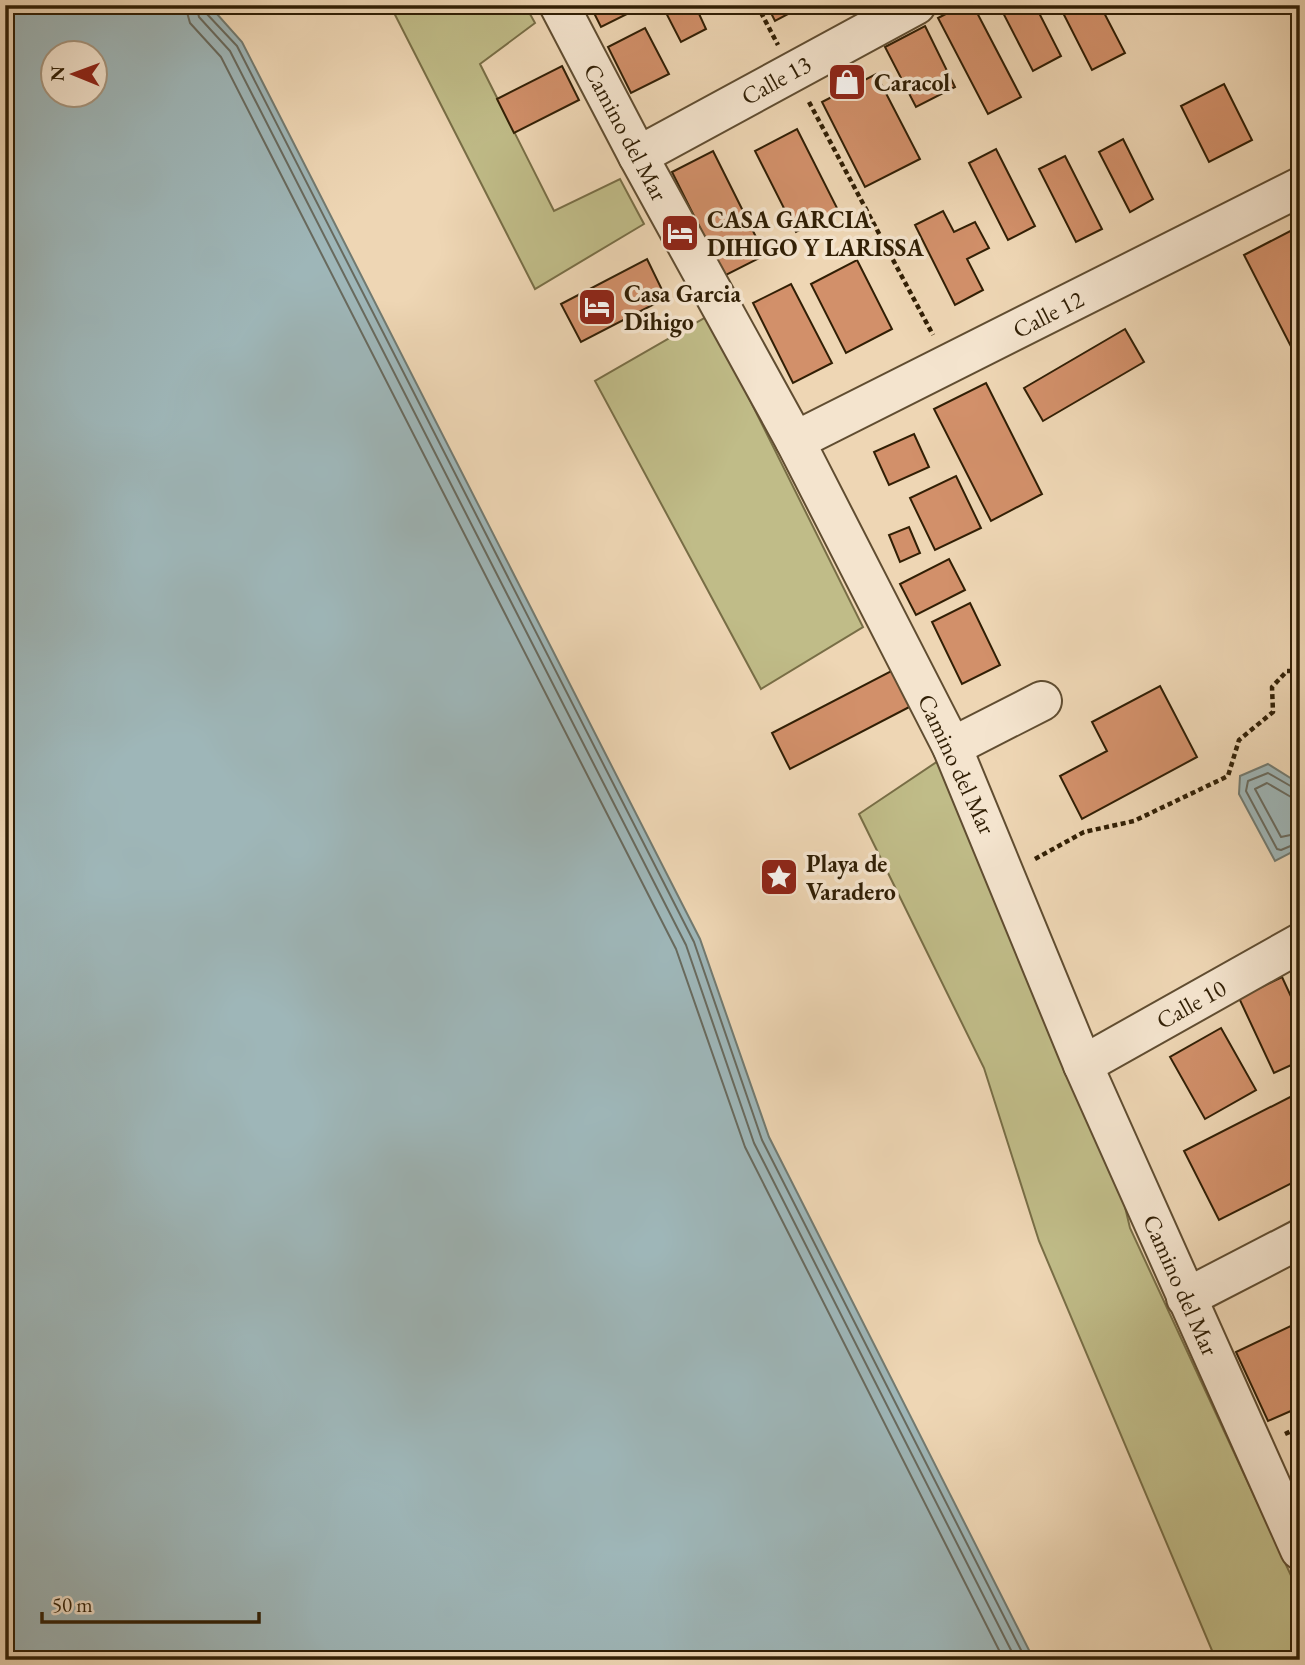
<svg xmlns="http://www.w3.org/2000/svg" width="1305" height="1665" font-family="'EB Garamond',serif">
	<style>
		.green { fill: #c0bc88; stroke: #786e46; stroke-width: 2 }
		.water { fill: #9eb6b8; stroke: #727a70; stroke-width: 2; fill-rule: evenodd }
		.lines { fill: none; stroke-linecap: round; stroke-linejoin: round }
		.shore { stroke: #686a5e; stroke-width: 2 }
		.building { fill: #d2906a; stroke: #311f05; stroke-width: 2 }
		.minor-casing { stroke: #604d31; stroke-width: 42 }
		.path { stroke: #311f05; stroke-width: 4.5; stroke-dasharray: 5 3.5; stroke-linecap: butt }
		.minor { stroke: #f4e4ce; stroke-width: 38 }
		.labels { text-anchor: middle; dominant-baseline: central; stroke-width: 7; stroke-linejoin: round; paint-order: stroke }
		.street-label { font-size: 24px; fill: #311f05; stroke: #f4e4ce }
		.poi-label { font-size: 24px; font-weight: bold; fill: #311f05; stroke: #f4e4ce; text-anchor: start }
	</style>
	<rect width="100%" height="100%" fill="#eed6b4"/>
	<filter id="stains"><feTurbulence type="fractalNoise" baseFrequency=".00286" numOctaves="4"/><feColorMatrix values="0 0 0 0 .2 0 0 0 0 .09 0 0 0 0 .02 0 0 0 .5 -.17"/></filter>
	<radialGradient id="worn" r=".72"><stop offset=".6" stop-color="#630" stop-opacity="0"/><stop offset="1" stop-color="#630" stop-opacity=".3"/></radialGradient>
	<g class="green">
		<polygon points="390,5 525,5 535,23 480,64 554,211 620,179 644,224 535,289"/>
		<polygon points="708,316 863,627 761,689 595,381"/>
		<polygon points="944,757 1119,1182 1130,1228 1300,1595 1300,1660 1216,1660 1039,1241 984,1068 859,814"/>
	</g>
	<g class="water">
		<path d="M5,5H209L242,42L700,939L769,1137L1034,1660H5ZM52,52H94V94H52Z"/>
		<polygon points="1268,764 1300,784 1300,848 1275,861 1239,794 1240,776"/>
	</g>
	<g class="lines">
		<g class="shore">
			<polyline points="185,5 190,23 221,57 676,949 745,1147 1004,1660"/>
			<polyline points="196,5 199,17 230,51 686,945 754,1143 1016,1660"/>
			<polyline points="205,5 206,13 237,46 694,942 762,1140 1026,1660"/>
			<polyline points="1300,789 1294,788 1268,773 1248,781 1246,791 1277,849 1281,850 1300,842"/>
			<polyline points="1300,798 1291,797 1267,783 1255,789 1281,837 1300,833"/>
		</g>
	</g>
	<g class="building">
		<polygon points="590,5 633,5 635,10 601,27"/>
		<polygon points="662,5 695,5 706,29 681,42"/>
		<polygon points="767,5 805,5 775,21"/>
		<polygon points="963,5 973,5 1021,97 988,114 938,18"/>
		<polygon points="999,5 1035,5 1061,56 1033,71"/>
		<polygon points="1059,5 1100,5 1125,53 1092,70"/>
		<polygon points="925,26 955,87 916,107 885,47"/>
		<polygon points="645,28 669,74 631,93 608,47"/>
		<polygon points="562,66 579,100 514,133 497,99"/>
		<polygon points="876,74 920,159 865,187 822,102"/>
		<polygon points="1224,84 1252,140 1209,162 1181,106"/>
		<polygon points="797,129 838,210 796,232 755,151"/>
		<polygon points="1123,139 1153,199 1130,212 1099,152"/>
		<polygon points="996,149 1035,226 1008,240 969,163"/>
		<polygon points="713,151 765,255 724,276 672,172"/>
		<polygon points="1065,156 1102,229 1076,242 1039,169"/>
		<polygon points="943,211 954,232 975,222 989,248 967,259 983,290 955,305 915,225"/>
		<polygon points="1300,226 1300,364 1244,255"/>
		<polygon points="647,259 666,298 581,342 561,304"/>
		<polygon points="857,260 892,329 846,353 811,284"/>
		<polygon points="791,284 832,363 793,383 753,303"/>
		<polygon points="1125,329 1144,362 1043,421 1024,388"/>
		<polygon points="986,383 1042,494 991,521 934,409"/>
		<polygon points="914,434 929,467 889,485 874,452"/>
		<polygon points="956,476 981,528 935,550 910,498"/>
		<polygon points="909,527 920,553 900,562 889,535"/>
		<polygon points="949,559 965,590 916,615 900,584"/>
		<polygon points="970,603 1000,665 962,684 932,622"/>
		<polygon points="899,667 917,703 790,769 772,733"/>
		<polygon points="1160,686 1197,757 1082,819 1060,776 1107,751 1092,722"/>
		<polygon points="1282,977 1300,1016 1300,1061 1274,1073 1239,998"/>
		<polygon points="1221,1028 1256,1090 1205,1119 1170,1057"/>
		<polygon points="1300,1092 1300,1179 1219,1220 1184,1151"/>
		<polygon points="1297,1323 1300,1328 1300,1407 1268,1421 1236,1352"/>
	</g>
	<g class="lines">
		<defs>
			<g id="minor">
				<polyline points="559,5 638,156 795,441 952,747 1083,1065 1300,1550"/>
				<polyline points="638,156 916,5"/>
				<polyline points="795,441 1300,187"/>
				<polyline points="952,747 1042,701"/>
				<polyline points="1083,1065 1300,943"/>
				<polyline points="1186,1298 1300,1239"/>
			</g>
		</defs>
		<use href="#minor" class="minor-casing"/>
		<g class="path">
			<polyline points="757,5 778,45"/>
			<polyline points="809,102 933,335"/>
			<polyline points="1035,859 1084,832 1134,821 1228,776 1239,740 1273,712 1272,687 1287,671 1300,671"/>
			<polyline points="1285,1434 1300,1427"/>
		</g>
		<use href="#minor" class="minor"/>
	</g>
	<defs>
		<symbol id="shop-square" viewBox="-11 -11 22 22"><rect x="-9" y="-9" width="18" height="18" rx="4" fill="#8f2418" stroke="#f4e4ce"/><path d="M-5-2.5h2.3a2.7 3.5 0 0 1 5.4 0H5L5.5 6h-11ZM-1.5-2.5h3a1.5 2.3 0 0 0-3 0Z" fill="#fff"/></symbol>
		<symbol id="hotel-square" viewBox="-11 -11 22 22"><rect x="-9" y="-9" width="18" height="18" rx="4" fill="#8f2418" stroke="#f4e4ce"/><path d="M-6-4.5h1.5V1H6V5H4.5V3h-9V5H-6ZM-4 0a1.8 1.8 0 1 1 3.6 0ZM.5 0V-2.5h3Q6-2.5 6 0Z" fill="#fff"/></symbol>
		<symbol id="sight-square" viewBox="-11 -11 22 22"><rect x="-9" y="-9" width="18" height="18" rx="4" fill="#8f2418" stroke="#f4e4ce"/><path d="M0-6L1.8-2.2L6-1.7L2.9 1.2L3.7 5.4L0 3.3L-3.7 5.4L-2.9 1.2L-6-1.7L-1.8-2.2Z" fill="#fff"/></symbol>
	</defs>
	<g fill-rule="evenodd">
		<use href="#shop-square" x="825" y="60" width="44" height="44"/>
		<use href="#hotel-square" x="658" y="211" width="44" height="44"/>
		<use href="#hotel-square" x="575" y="285" width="44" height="44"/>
		<use href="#sight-square" x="757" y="855" width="44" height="44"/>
	</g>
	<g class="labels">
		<g class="street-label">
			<text transform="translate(776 80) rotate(-29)">Calle 13</text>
			<text transform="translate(626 132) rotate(62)">Camino del Mar</text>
			<text transform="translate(1048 314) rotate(-27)">Calle 12</text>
			<text transform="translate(957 764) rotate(65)">Camino del Mar</text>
			<text transform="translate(1191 1004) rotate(-29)">Calle 10</text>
			<text transform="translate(1181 1285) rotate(66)">Camino del Mar</text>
		</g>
		<g class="poi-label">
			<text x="874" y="82">Caracol</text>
			<text x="707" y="219">CASA GARCIA<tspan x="707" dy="28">DIHIGO Y LARISSA</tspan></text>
			<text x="624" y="293">Casa Garcia<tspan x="624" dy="28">Dihigo</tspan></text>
			<text x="806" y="863">Playa de<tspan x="806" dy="28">Varadero</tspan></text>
		</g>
	</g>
	<rect width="1305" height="1665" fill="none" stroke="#eed6b4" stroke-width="28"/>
	<rect x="7" y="7" width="1291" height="1651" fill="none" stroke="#311f05" stroke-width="3.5"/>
	<rect x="14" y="14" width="1277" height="1637" fill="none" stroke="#311f05" stroke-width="2"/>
	<g transform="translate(74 74) rotate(271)"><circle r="33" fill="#f4e4ce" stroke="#a6957e" stroke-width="2"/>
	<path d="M0-5L12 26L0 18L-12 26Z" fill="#8f2418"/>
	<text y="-10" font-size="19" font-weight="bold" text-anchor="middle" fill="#311f05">N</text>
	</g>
	<path d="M42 1612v10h217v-10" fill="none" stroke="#311f05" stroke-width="3.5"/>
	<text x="52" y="1612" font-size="21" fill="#311f05" stroke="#f4e4ce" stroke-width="5" paint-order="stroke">50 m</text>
	<rect width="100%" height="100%" filter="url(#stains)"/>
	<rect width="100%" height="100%" fill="url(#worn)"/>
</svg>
